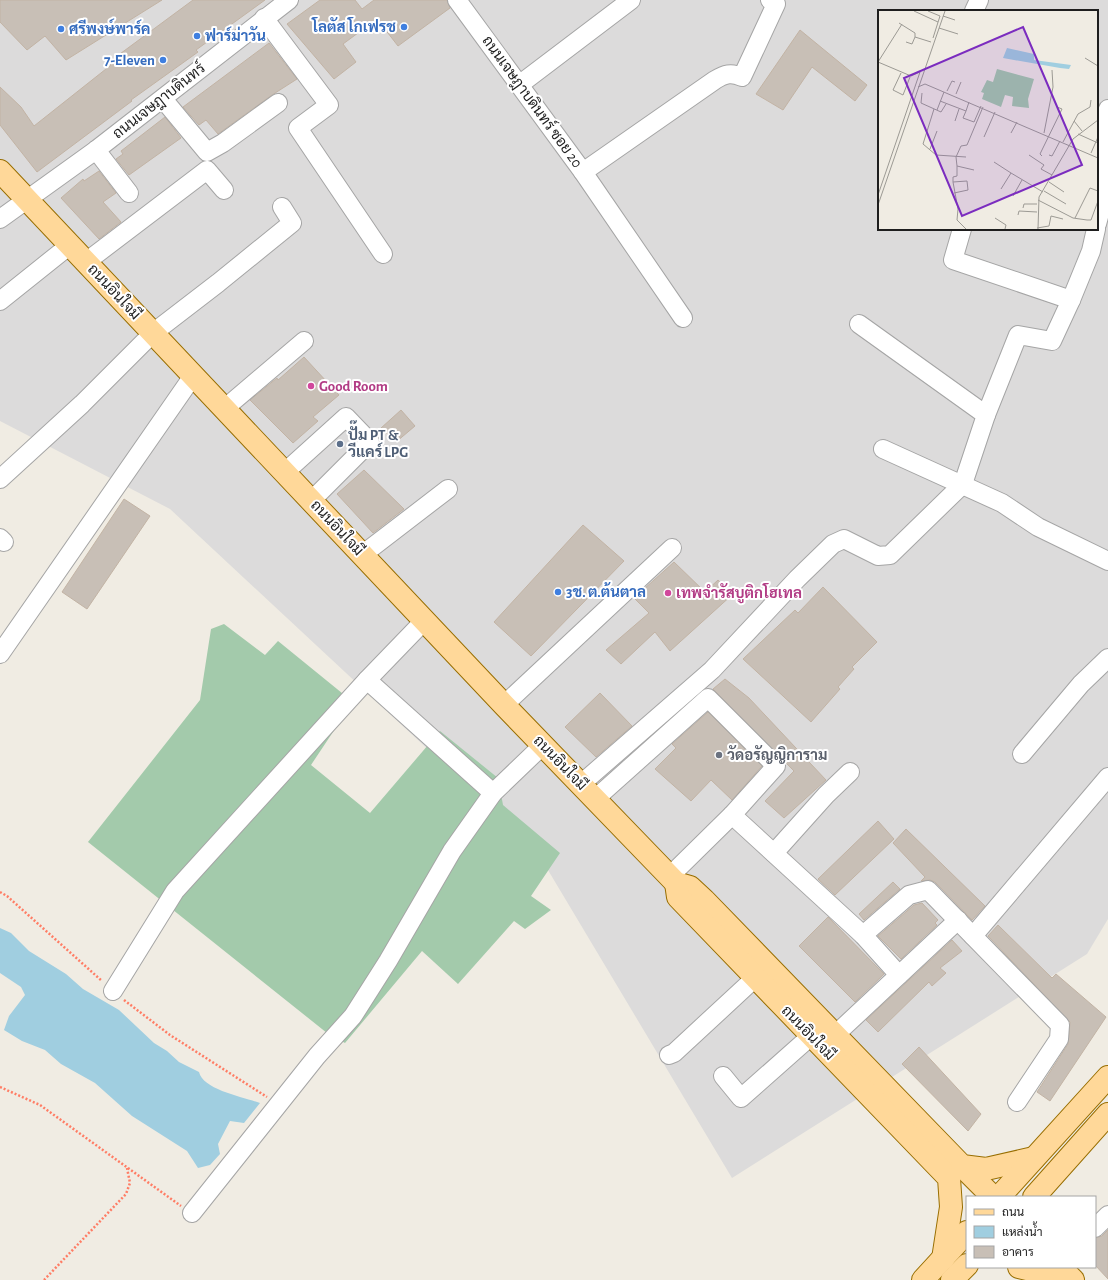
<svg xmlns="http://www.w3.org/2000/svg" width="1108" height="1280" font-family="'Alegreya Sans',Sarabun,sans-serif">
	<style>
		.residential { fill: #dcdbdb; fill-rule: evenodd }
		.cemetery { fill: #a3caab }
		.water { fill: #a0cee0 }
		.building { fill: #c8bfb6; stroke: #c2b3a4 }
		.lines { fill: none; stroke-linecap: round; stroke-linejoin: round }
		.minor-casing { stroke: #a5a5a5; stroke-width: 20 }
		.major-casing { stroke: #986e00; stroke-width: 24 }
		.path { stroke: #ff7d65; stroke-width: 2.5; stroke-dasharray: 2 2; stroke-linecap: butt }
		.minor { stroke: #fff; stroke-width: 18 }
		.major { stroke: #ffd899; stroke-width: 22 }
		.shop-dot { fill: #3f7fe0; stroke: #fff; stroke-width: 1.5 }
		.hotel-dot { fill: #d1479c; stroke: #fff; stroke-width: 1.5 }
		.service-dot { fill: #5c6f8a; stroke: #fff; stroke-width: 1.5 }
		.worship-dot { fill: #6b7280; stroke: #fff; stroke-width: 1.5 }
		.labels { text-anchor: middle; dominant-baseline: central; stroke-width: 4; stroke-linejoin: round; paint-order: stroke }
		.shop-label { font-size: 15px; font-weight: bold; fill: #366cbe; stroke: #fff; text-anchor: start }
		.street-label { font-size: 15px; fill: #1e1e1e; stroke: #fff }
		.hotel-label { font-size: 15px; font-weight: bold; fill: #b23c85; stroke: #fff; text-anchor: start }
		.service-label { font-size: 15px; font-weight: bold; fill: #4e5e75; stroke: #fff; text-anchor: start }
		.worship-label { font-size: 15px; font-weight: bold; fill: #5b616d; stroke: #fff; text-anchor: start }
		.inset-road { fill: none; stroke: #9c9a94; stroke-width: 1 }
		.view { fill: #7b2cbf; fill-opacity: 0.15; stroke: #7b2cbf; stroke-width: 2 }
		.inset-edge { fill: none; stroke: #1e1e1e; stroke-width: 2 }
	</style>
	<rect width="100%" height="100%" fill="#f0ece3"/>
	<path class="residential" d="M0,0H1108V919L1087,954L732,1178L536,850L170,509L0,421ZM879,11H1097V229H879Z"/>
	<polygon class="cemetery" points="224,624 265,655 278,641 353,702 311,765 370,813 440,731 498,778 503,805 560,853 531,896 551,910 525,929 514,921 458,984 422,951 345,1043 327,1033 88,842 200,700 211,629"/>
	<path class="water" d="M0,928L11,933L29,951L66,974L83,989L119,1010L154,1043L167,1051L179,1062L199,1072C203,1090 244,1097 260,1103L244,1123L230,1121L218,1144L220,1154L210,1165L198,1168L187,1151L132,1116L95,1083L61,1064L45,1050L22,1041L4,1030L9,1016L25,995L21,987L0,973Z"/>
	<g class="building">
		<polygon points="0,0 162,0 66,60 45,36 27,50 0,22"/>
		<polygon points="193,0 265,0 196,50 198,52 131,100 132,101 37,172 0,125 0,87 21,107 34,126 111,65 109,62"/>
		<polygon points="320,0 355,0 362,9 374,0 447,0 450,8 398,46 377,19 343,44 356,62 334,79 287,24"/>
		<polygon points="800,30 867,85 855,101 812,67 783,110 756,94"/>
		<polygon points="269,43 297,79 272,95 218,134 206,120 199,125 183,107"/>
		<polygon points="165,117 181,138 129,175 116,159 123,154 121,151"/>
		<polygon points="99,171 116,193 103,202 121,222 99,239 61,198 83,179 84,181"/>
		<polygon points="304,357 339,395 313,417 318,421 293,443 250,400 277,378 278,380"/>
		<polygon points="401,410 415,426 396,442 381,428"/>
		<polygon points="364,470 404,509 373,533 337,494"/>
		<polygon points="124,499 150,516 87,609 62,592"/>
		<polygon points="583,525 624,561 531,656 494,622"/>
		<polygon points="674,562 705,592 718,580 733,594 670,651 655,632 621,664 606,650 649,613 634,598"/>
		<polygon points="823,587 877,642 852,667 854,669 838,687 840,689 811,722 743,659 795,610 798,613"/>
		<polygon points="725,679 749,698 826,780 784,818 765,801 794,771 713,689"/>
		<polygon points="600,693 632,726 596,757 565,727"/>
		<polygon points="708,712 762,766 732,800 711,780 691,801 655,769 676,748 672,744"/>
		<polygon points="878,821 894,839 835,895 818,879"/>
		<polygon points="906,829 985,906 972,920 935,882 930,880 921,881 925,877 893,843"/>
		<polygon points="893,882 900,889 864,920 859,914"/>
		<polygon points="922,903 938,920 935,923 937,925 901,959 878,936 914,905"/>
		<polygon points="828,917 884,974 855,1002 799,946"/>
		<polygon points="998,925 1052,978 1056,974 1106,1017 1050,1101 1037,1092 1068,1044 1070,1022 988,936"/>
		<polygon points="952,940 962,951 940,968 946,973 932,986 929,982 878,1032 866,1020"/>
		<polygon points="919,1047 981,1114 968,1131 902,1064"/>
		<polygon points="1108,1230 1108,1279 1095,1265 1095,1238 1102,1236"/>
	</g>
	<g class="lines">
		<defs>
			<g id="minor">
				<path d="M457,0L583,172L715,80C725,74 731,72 742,77L776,4L770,0"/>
				<polyline points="974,11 979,0"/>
				<polyline points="264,18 329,105 298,128 383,254"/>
				<polyline points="519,85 631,0"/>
				<polyline points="163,99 207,152 223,143 278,103"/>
				<polyline points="96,150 129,193"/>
				<polyline points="583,172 683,318"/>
				<polyline points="0,219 96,150 289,0"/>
				<polyline points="1097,224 1100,213 1103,126 1108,109"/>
				<polyline points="962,229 953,260 1071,300 1052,341 1018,335 986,415"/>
				<polyline points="86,262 207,170 224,190"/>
				<polyline points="1071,300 1091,251 1096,229"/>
				<polyline points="0,301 70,245"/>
				<polyline points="224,409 304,341"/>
				<polyline points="883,449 1002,503 1038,527 1108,561"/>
				<polyline points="284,473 346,417 370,442 311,501"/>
				<polyline points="0,479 82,404 153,333 218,283 292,223 282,207"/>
				<polyline points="0,538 4,542"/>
				<polyline points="362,555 448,489"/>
				<polyline points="0,654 193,376"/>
				<polyline points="367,680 424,621"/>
				<polyline points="504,705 672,548"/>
				<polyline points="1022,754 1081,684 1108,658"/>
				<polyline points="581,784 712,670 797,579 833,544 844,539 878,556 890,555 963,484 986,415 859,324"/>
				<polyline points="595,799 708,698 776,766 732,815"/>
				<polyline points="774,853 826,795 850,772"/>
				<polyline points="670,876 732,815 863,935 899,975"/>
				<polyline points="863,935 909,895 928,890 1060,1025 1059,1039 1017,1102"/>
				<polyline points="973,936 1108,777"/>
				<polyline points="113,991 175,891 367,680 493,793"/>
				<polyline points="835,1035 958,920"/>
				<polyline points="669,1055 674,1053 755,978"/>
				<polyline points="723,1076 741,1098 811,1036"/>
				<polyline points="192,1213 317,1056 353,1016 388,961 452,851 493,793 543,745"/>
				<polyline points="1095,1228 1108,1215"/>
			</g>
			<g id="major">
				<polyline points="0,171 504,705 676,883 690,887 704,900 962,1166 986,1169 1034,1158"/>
				<polyline points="676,883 678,897 949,1178 951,1207 943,1259"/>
				<polyline points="962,1166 993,1197"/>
				<polyline points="999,1197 1108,1077"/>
				<polyline points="1034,1197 1108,1114"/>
				<polyline points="1019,1267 1043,1273 1050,1280"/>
				<polyline points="1060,1267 1073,1280"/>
				<polyline points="923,1280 967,1232"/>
				<polyline points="952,1280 967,1265"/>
			</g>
		</defs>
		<use href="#minor" class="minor-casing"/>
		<use href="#major" class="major-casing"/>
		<g class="path">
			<polyline points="0,892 7,896 102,981"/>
			<polyline points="124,1000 170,1035 267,1097"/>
			<polyline points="0,1087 40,1105 181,1206"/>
			<polyline points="44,1280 126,1194 130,1183 127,1168"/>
		</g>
		<use href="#minor" class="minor"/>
		<use href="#major" class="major"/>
	</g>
	<g class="shop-dot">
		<circle cx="404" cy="27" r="4"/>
		<circle cx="61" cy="29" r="4"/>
		<circle cx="197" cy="36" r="4"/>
		<circle cx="163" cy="60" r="4"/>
		<circle cx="558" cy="592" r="4"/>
	</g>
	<g class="hotel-dot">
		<circle cx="311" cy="386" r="4"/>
		<circle cx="668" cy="593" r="4"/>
	</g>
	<circle class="service-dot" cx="340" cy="444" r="4"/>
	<circle class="worship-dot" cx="719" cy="755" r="4"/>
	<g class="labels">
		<g class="shop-label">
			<text x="396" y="27" text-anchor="end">โลตัส โกเฟรช</text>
			<text x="69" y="29">ศรีพงษ์พาร์ค</text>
			<text x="205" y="36">ฟาร์ม่าวัน</text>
			<text x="155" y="60" text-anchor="end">7-Eleven</text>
			<text x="566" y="592">3ช. ต.ต้นตาล</text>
		</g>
		<g class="street-label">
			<text transform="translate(159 101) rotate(-38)">ถนนเจษฎาบดินทร์</text>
			<text transform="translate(532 102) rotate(54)">ถนนเจษฎาบดินทร์ ซอย 20</text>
			<text transform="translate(114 292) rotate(47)">ถนนอินใจมี</text>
			<text transform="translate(337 528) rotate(47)">ถนนอินใจมี</text>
			<text transform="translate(560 763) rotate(46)">ถนนอินใจมี</text>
			<text transform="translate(808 1033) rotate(46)">ถนนอินใจมี</text>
		</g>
		<g class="hotel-label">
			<text x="319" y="386">Good Room</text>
			<text x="676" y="593">เทพจำรัสบูติกโฮเทล</text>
		</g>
		<g class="service-label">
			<text x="348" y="435">ปั๊ม PT &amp;<tspan x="348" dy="17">วีแคร์ LPG</tspan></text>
		</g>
		<g class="worship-label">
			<text x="727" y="755">วัดอรัญญิการาม</text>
		</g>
	</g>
	<g transform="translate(878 10)">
		<rect width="220" height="220" fill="#f0ece3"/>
		<path d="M119,59L156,69L150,89L151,98L134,96L135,87L127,85L123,97L104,89L106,83L103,82L109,70L115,72Z" fill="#a3caab"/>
		<path d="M129,38L156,44V50L193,55L191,59L182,58L125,48Z" fill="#a0cee0"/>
		<path class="inset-road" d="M36,1L60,12M50,1L62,6M65,6L77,10M21,13L37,23V27L53,32M61,18L80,24M55,28L62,6M28,32L34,34L37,27M207,48L220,56M0,52L24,14M0,52L33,66L42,62M23,63L15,80L25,85L32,67M40,77L47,74L220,148M69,81L74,71L77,72M44,83L43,93L63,102L68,94M78,84L83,72M62,91L88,101L91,92M56,99L45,134L58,145L88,147M59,100L66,82M88,101L85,108L96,112L103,96M77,111L81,99M196,111L204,121M133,123L139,112M166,123L175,77L174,60M200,124L220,133M106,127L117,102M185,132L200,104L212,97L213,90M52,139L59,121M213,143L220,127M151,145L166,155L163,159L174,165M171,145L174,146L182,131M164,146L162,144L184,99L179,97M116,152L133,163M96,160L79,156L78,147L83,136L89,135L105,97M75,172L80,199L79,210L88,219M171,172L186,182M123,179L133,163L165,182M166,181L188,194M76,183L90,180L89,171L75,172V167L79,166V156M0,185L42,62M135,186L144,170M160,190L195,208L209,210H213L220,191M0,195L67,1M145,198L146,194H159M140,205L141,201L159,202M117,208L128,215L127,219M197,208L212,178L220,181M159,218L171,216L173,206L185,209M160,219L161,187L195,129L220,110"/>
		<path class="view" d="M145,17L204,155L84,206L26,68Z"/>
		<rect width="220" height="220" class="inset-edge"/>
	</g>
	<rect x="966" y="1196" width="130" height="72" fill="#ffffff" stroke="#a5a5a5"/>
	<rect x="974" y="1209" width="20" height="6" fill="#ffd899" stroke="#a5a5a5"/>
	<text x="1002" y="1216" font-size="12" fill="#1e1e1e">ถนน</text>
	<rect x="974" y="1226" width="20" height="12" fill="#a0cee0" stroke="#a5a5a5"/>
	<text x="1002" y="1236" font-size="12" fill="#1e1e1e">แหล่งน้ำ</text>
	<rect x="974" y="1246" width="20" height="12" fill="#c8bfb6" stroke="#a5a5a5"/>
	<text x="1002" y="1256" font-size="12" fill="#1e1e1e">อาคาร</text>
</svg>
